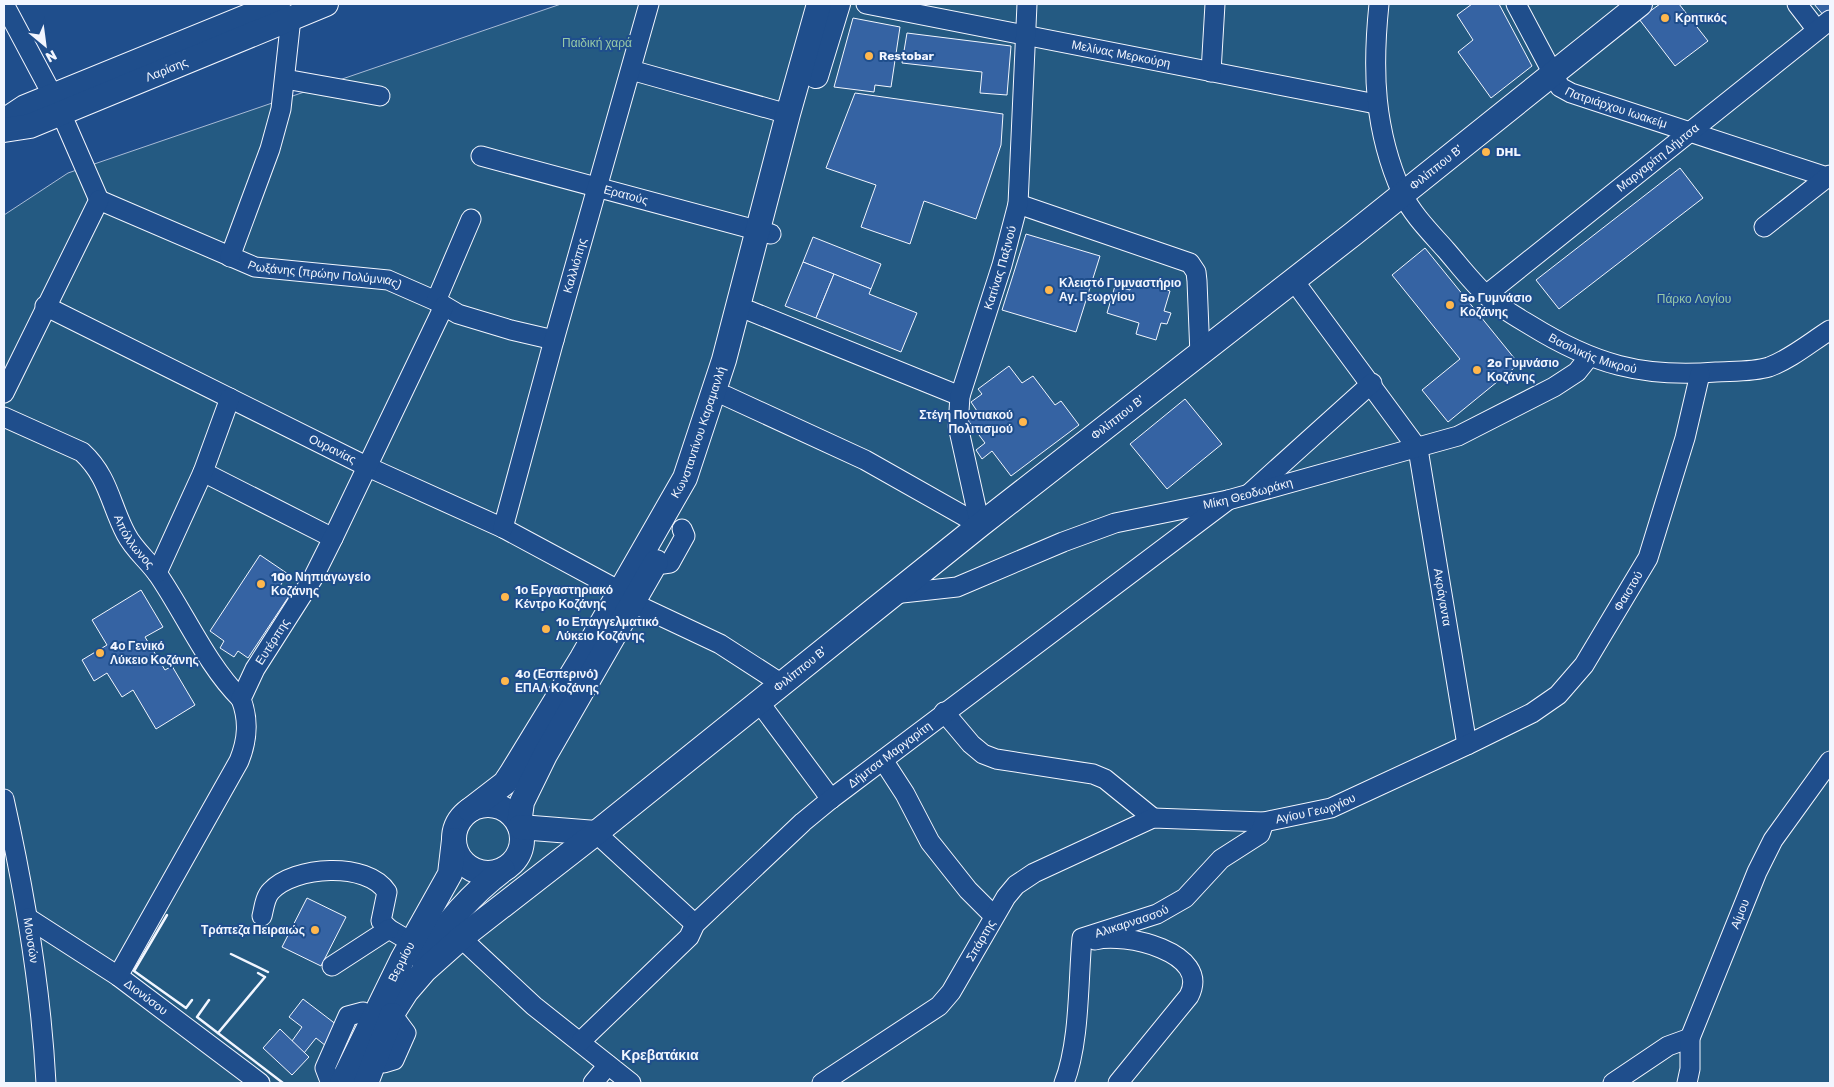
<svg xmlns="http://www.w3.org/2000/svg" width="1834" height="1087" font-family="Rubik,sans-serif">
	<style>
		.green { fill: #245a82; stroke: #a8bbd7 }
		.building { fill: #3563a3; stroke: #f2f6ff }
		.lines { fill: none; stroke-linecap: round; stroke-linejoin: round }
		.minor-casing { stroke: #f2f6ff; stroke-width: 21 }
		.major-casing { stroke: #f2f6ff; stroke-width: 26 }
		.minor { stroke: #1f4e8c; stroke-width: 19 }
		.major { stroke: #1f4e8c; stroke-width: 24 }
		.wall { stroke: #f2f6ff; stroke-width: 2.5 }
		.poi-dot { fill: #ffb74d; stroke: #1f4e8c; stroke-width: 2 }
		.labels { text-anchor: middle; dominant-baseline: central; stroke-width: 4; stroke-linejoin: round; paint-order: stroke }
		.poi-label { font-size: 12px; font-weight: bold; fill: #f2f6ff; stroke: #1f4e8c; text-anchor: start }
		.park-label { font-size: 12px; fill: #97c8a6; stroke: #1f4e8c }
		.street-label { font-size: 12px; fill: #f2f6ff; stroke: #1f4e8c }
		.neighbourhood-label { font-size: 14px; font-weight: bold; fill: #f2f6ff; stroke: #1f4e8c }
	</style>
	<rect width="100%" height="100%" fill="#1f4e8c"/>
	<polygon class="green" points="561,4 1830,4 1830,1083 4,1083 4,215 68,173"/>
	<g class="building">
		<polygon points="1472,4 1499,4 1532,66 1491,98 1458,52 1473,40 1457,15"/>
		<polygon points="1660,4 1679,4 1708,41 1675,66 1639,19"/>
		<polygon points="1814,4 1830,4 1830,10 1824,16"/>
		<polygon points="853,18 900,27 891,87 875,85 874,92 834,87"/>
		<polygon points="907,33 1011,46 1007,95 980,93 982,72 902,63"/>
		<polygon points="855,93 1003,114 1001,145 976,219 924,201 910,244 861,227 876,185 826,168"/>
		<polygon points="1680,168 1703,198 1559,309 1536,280"/>
		<polygon points="1026,234 1100,256 1076,332 1002,310"/>
		<polygon points="813,237 881,264 871,289 803,262"/>
		<polygon points="1425,248 1519,364 1448,422 1422,390 1460,359 1392,275"/>
		<polygon points="803,262 834,274 816,318 785,306"/>
		<polygon points="834,274 871,289 869,294 917,313 901,352 816,318"/>
		<polygon points="1133,279 1170,291 1164,311 1171,313 1167,324 1161,323 1156,340 1136,334 1139,323 1107,313 1115,286 1130,290"/>
		<polygon points="1009,366 1022,383 1033,376 1055,405 1061,401 1079,425 1011,476 992,451 982,459 976,450 985,443 967,419 977,411 971,402 982,394 978,389"/>
		<polygon points="1185,399 1222,444 1167,489 1130,444"/>
		<polygon points="260,555 288,574 278,589 289,596 248,658 238,651 234,657 220,648 224,641 210,631"/>
		<polygon points="141,590 163,627 145,637 165,670 172,666 195,705 156,729 133,690 122,697 107,673 94,681 82,660 107,645 92,620"/>
		<polygon points="307,898 346,917 321,966 282,947"/>
		<polygon points="303,999 350,1035 336,1054 316,1038 304,1053 292,1041 302,1027 289,1017"/>
		<polygon points="280,1029 309,1057 292,1075 263,1048"/>
	</g>
	<g class="lines">
		<defs>
			<g id="minor">
				<polyline points="4,4 53,96"/>
				<path id="s1" d="M866,4L1376,104"/>
				<path id="s2" d="M1379,4C1372,71 1374,130 1402,193C1412,214 1430,232 1446,250C1459,265 1471,281 1486,295C1499,307 1515,316 1530,325C1593,364 1642,378 1716,372C1733,371 1753,372 1769,367C1791,359 1811,342 1830,330"/>
				<path id="s3" d="M1516,4L1560,87L1571,93L1830,178"/>
				<polyline points="1797,4 1817,30"/>
				<polyline points="631,70 788,114"/>
				<polyline points="1211,72 1215,4"/>
				<polyline points="285,79 380,96"/>
				<polyline points="61,113 99,200"/>
				<path id="s4" d="M481,156L771,234"/>
				<path id="s5" d="M99,200L255,267L388,280L436,301L458,314L511,330L554,340"/>
				<polyline points="1018,204 1190,263 1196,272 1197,281 1200,355"/>
				<polyline points="1764,227 1830,175"/>
				<polyline points="230,257 270,149 281,109 291,18"/>
				<path id="s6" d="M1294,281L1418,449L1467,745"/>
				<path id="s7" d="M1486,295L1830,20"/>
				<polyline points="436,301 471,219"/>
				<path id="s8" d="M45,306L368,467L503,528L620,591"/>
				<polyline points="750,311 960,396"/>
				<polyline points="4,393 99,200"/>
				<polyline points="726,396 865,460 980,525"/>
				<path id="s9" d="M4,417L82,452C109,477 110,504 126,534C134,550 149,561 159,576C186,616 207,665 241,699"/>
				<polyline points="203,472 333,538"/>
				<polyline points="1250,493 1372,383"/>
				<path id="s10" d="M980,525L958,426L960,396L1002,265L1018,204L1027,4"/>
				<path id="s11" d="M503,528L554,340L649,4"/>
				<polyline points="663,564 670,563 685,536 682,529"/>
				<polyline points="157,573 203,472 230,398"/>
				<path id="s12" d="M893,594L957,587L1063,542L1115,523L1228,500L1458,436L1554,387L1577,372L1589,357"/>
				<polyline points="633,603 720,644 782,684"/>
				<polyline points="759,702 831,799"/>
				<polyline points="944,712 971,744 983,754 996,759 1093,774 1105,779 1153,818"/>
				<polyline points="883,760 905,794 930,842 968,890 994,916"/>
				<path id="s13" d="M4,799C25,893 41,987 46,1083"/>
				<polyline points="596,833 695,924"/>
				<path d="M262,916C264,908 265,897 271,891C294,866 367,861 387,892L381,921L389,929L411,942"/>
				<path id="s14" d="M28,918L118,976L260,1083"/>
				<polyline points="461,938 534,1006 631,1083"/>
				<path d="M1095,940C1124,932 1212,952 1189,996L1118,1083"/>
				<polyline points="332,966 389,929"/>
				<path id="s15" d="M118,976L239,761C248,739 249,720 241,699L255,669L313,578L333,538L444,306"/>
				<path id="s16" d="M580,1042L689,937L695,924L803,822L831,799L1228,500"/>
				<polyline points="384,1063 394,1060 406,1033 392,1014"/>
				<polyline points="330,1081 325,1068 348,1016 363,1012"/>
				<polyline points="593,1083 608,1065"/>
				<path id="s17" d="M822,1083L939,1006L951,992L1006,897L1016,885L1034,873L1153,818L1264,822L1331,808L1467,745L1532,713L1558,695L1584,665L1648,558L1685,438L1700,374"/>
				<path id="s18" d="M1064,1083C1080,1042 1078,982 1082,938L1157,914L1185,898L1221,859L1260,834L1264,822"/>
				<polyline points="1613,1083 1668,1046 1690,1038"/>
				<path id="s19" d="M1687,1083L1690,1069V1038L1757,872L1773,840L1830,761"/>
			</g>
			<g id="major">
				<polyline points="816,76 838,4"/>
				<polyline points="4,121 25,107 278,4"/>
				<path id="s20" d="M4,130L30,126L326,4"/>
				<circle cx="488" cy="839" r="34"/>
				<path id="s21" d="M470,810L505,783L511,774L582,658L685,478L724,360L788,114L819,4"/>
				<polyline points="519,824 522,802 545,755 656,562"/>
				<polyline points="520,827 596,833"/>
				<path d="M423,959C445,924 470,895 503,870"/>
				<path id="s22" d="M392,1014L406,992L425,970L461,938L596,833L980,525L1353,234L1640,4"/>
				<path id="s23" d="M342,1083L403,958L450,874L454,840"/>
				<polyline points="366,1083 392,1015"/>
			</g>
		</defs>
		<use href="#minor" class="minor-casing"/>
		<use href="#major" class="major-casing"/>
		<use href="#minor" class="minor"/>
		<use href="#major" class="major"/>
		<g class="wall">
			<polyline points="167,915 134,971 186,1008 192,1000"/>
			<polyline points="231,954 268,972"/>
			<polyline points="209,1000 197,1017 283,1083"/>
			<polyline points="218,1033 265,977 258,973"/>
		</g>
	</g>
	<g class="poi-dot">
		<circle cx="1665" cy="18" r="5"/>
		<circle cx="869" cy="56" r="5"/>
		<circle cx="1486" cy="152" r="5"/>
		<circle cx="1049" cy="290" r="5"/>
		<circle cx="1450" cy="305" r="5"/>
		<circle cx="1477" cy="370" r="5"/>
		<circle cx="1023" cy="422" r="5"/>
		<circle cx="261" cy="584" r="5"/>
		<circle cx="505" cy="597" r="5"/>
		<circle cx="546" cy="629" r="5"/>
		<circle cx="100" cy="653" r="5"/>
		<circle cx="505" cy="681" r="5"/>
		<circle cx="315" cy="930" r="5"/>
	</g>
	<g class="labels">
		<g class="poi-label">
			<text x="1675" y="18">Κρητικός</text>
			<text x="879" y="56">Restobar</text>
			<text x="1496" y="152">DHL</text>
			<text x="1059" y="283">Κλειστό Γυμναστήριο<tspan x="1059" dy="14">Αγ. Γεωργίου</tspan></text>
			<text x="1460" y="298">5o Γυμνάσιο<tspan x="1460" dy="14">Κοζάνης</tspan></text>
			<text x="1487" y="363">2o Γυμνάσιο<tspan x="1487" dy="14">Κοζάνης</tspan></text>
			<text x="1013" y="415" text-anchor="end">Στέγη Ποντιακού<tspan x="1013" dy="14">Πολιτισμού</tspan></text>
			<text x="271" y="577">10ο Νηπιαγωγείο<tspan x="271" dy="14">Κοζάνης</tspan></text>
			<text x="515" y="590">1ο Εργαστηριακό<tspan x="515" dy="14">Κέντρο Κοζάνης</tspan></text>
			<text x="556" y="622">1ο Επαγγελματικό<tspan x="556" dy="14">Λύκειο Κοζάνης</tspan></text>
			<text x="110" y="646">4ο Γενικό<tspan x="110" dy="14">Λύκειο Κοζάνης</tspan></text>
			<text x="515" y="674">4ο (Εσπερινό)<tspan x="515" dy="14">ΕΠΑΛ Κοζάνης</tspan></text>
			<text x="305" y="930" text-anchor="end">Τράπεζα Πειραιώς</text>
		</g>
		<g class="park-label">
			<text x="597" y="43">Παιδική χαρά</text>
			<text x="1694" y="299">Πάρκο Λογίου</text>
		</g>
		<g class="street-label">
			<text stroke="none"><textPath href="#s1" startOffset="260">Μελίνας Μερκούρη</textPath></text>
			<text stroke="none"><textPath href="#s20" startOffset="174">Λαρίσης</textPath></text>
			<text stroke="none"><textPath href="#s3" startOffset="154">Πατριάρχου Ιωακείμ</textPath></text>
			<text stroke="none"><textPath href="#s7" startOffset="220">Μαργαρίτη Δήμτσα</textPath></text>
			<text stroke="none"><textPath href="#s22" startOffset="1346">Φιλίππου Β'</textPath></text>
			<text stroke="none"><textPath href="#s4" startOffset="150">Ερατούς</textPath></text>
			<text stroke="none"><textPath href="#s11" startOffset="272">Καλλιόπης</textPath></text>
			<text stroke="none"><textPath href="#s10" startOffset="266">Κατίνας Παξινού</textPath></text>
			<text stroke="none"><textPath href="#s5" startOffset="240">Ρωξάνης (πρώην Πολύμνιας)</textPath></text>
			<text stroke="none"><textPath href="#s2" startOffset="448">Βασιλικής Μικρού</textPath></text>
			<text stroke="none"><textPath href="#s22" startOffset="941">Φιλίππου Β'</textPath></text>
			<text stroke="none"><textPath href="#s21" startOffset="446">Κωνσταντίνου Καραμανλή</textPath></text>
			<text stroke="none"><textPath href="#s8" startOffset="321">Ουρανίας</textPath></text>
			<text stroke="none"><textPath href="#s12" startOffset="371">Μίκη Θεοδωράκη</textPath></text>
			<text stroke="none"><textPath href="#s9" startOffset="190">Απόλλωνος</textPath></text>
			<text stroke="none"><textPath href="#s17" startOffset="996">Φαιστού</textPath></text>
			<text stroke="none"><textPath href="#s6" startOffset="359">Ακράγαντα</textPath></text>
			<text stroke="none"><textPath href="#s15" startOffset="376">Ευτέρπης</textPath></text>
			<text stroke="none"><textPath href="#s22" startOffset="536">Φιλίππου Β'</textPath></text>
			<text stroke="none"><textPath href="#s16" startOffset="424">Δήμτσα Μαργαρίτη</textPath></text>
			<text stroke="none"><textPath href="#s17" startOffset="601">Αγίου Γεωργίου</textPath></text>
			<text stroke="none"><textPath href="#s19" startOffset="179">Αίμου</textPath></text>
			<text stroke="none"><textPath href="#s18" startOffset="199">Αλικαρνασσού</textPath></text>
			<text stroke="none"><textPath href="#s13" startOffset="144">Μουσών</textPath></text>
			<text stroke="none"><textPath href="#s17" startOffset="218">Σπάρτης</textPath></text>
			<text stroke="none"><textPath href="#s23" startOffset="135">Βερμίου</textPath></text>
			<text stroke="none"><textPath href="#s14" startOffset="142">Διονύσου</textPath></text>
		</g>
		<g class="neighbourhood-label">
			<text x="660" y="1055">Κρεβατάκια</text>
		</g>
	</g>
	<rect width="1834" height="1087" fill="none" stroke="#f2f6ff" stroke-width="10"/>
	<g transform="translate(45 45) rotate(151)" stroke="#1f4e8c" stroke-width="4" paint-order="stroke">
	<path d="M0-4L9 19L0 12L-9 19Z" fill="#f2f6ff"/>
	<text y="-8" font-size="14" font-weight="bold" text-anchor="middle" fill="#f2f6ff">N</text>
	</g>
</svg>
